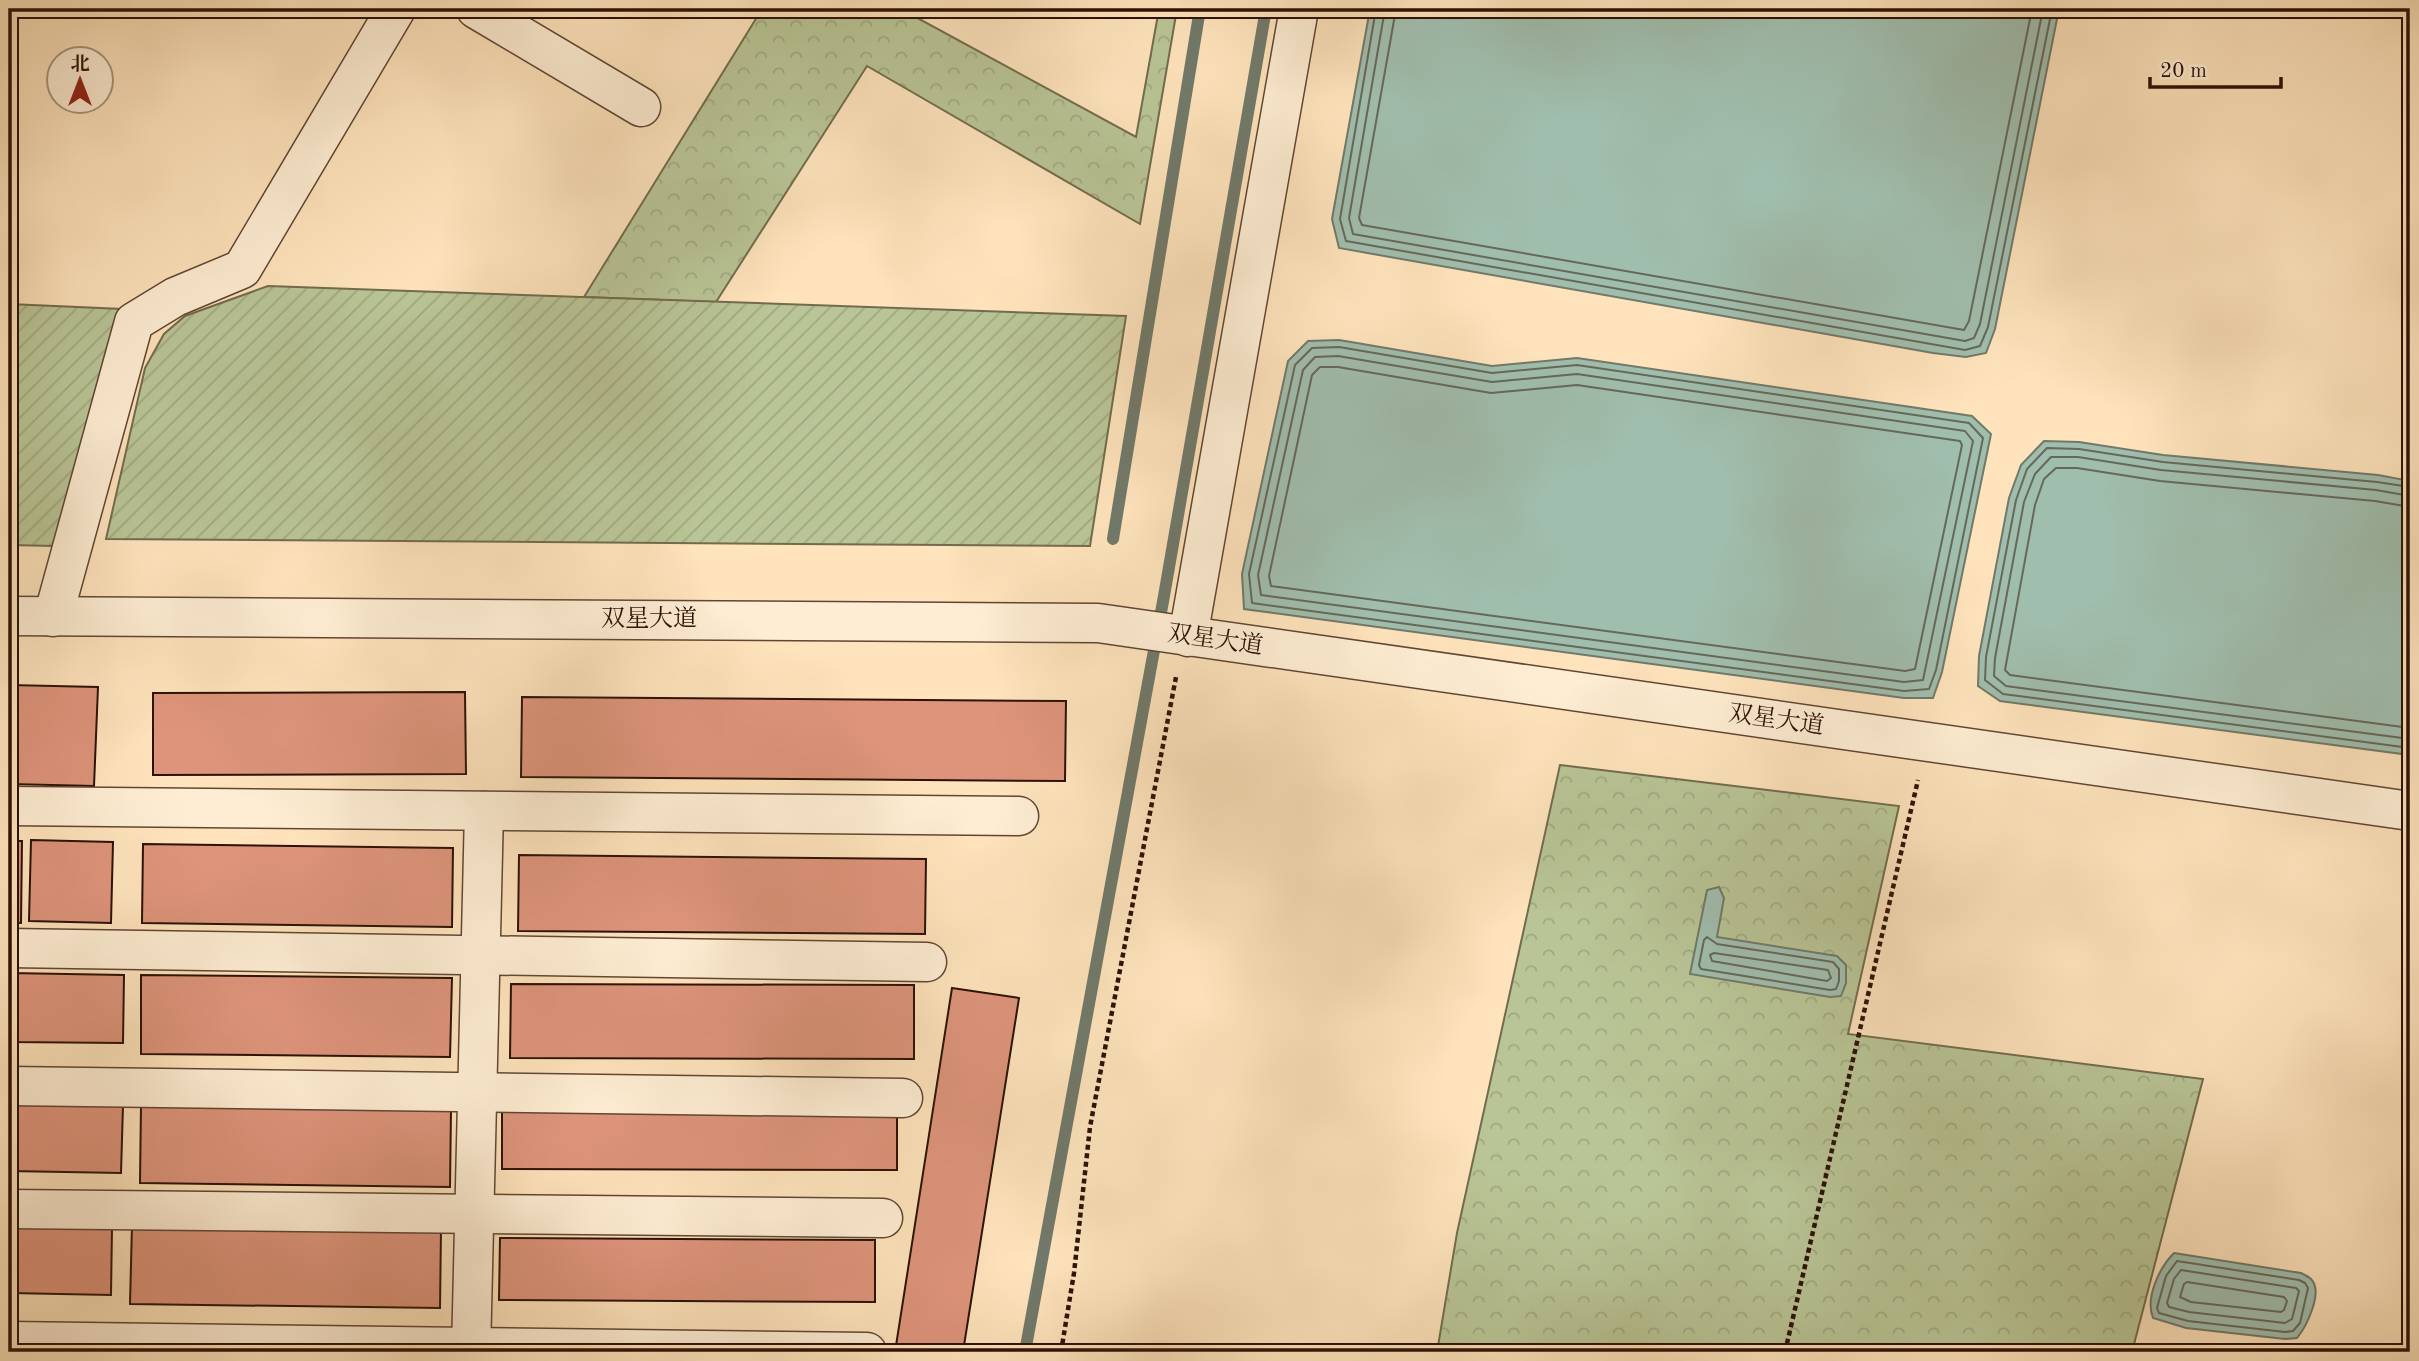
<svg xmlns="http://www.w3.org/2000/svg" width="2419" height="1361" font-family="'Old Standard TT','Noto Serif SC',serif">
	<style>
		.forest { fill: url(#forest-crowns); stroke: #726c4e; stroke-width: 2 }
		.garden { fill: url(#garden-furrows); stroke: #726c4e; stroke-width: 2 }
		.water { fill: #a0beae; stroke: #71796a; stroke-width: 2 }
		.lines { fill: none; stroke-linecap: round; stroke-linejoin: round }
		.shore { stroke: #66685a; stroke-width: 2 }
		.stream { stroke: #71796a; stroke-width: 12 }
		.building { fill: #dd947b; stroke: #2b1205; stroke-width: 2 }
		.minor-casing { stroke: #604633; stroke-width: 41 }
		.path { stroke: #2b1205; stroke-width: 4.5; stroke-dasharray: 5 3.5; stroke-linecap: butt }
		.minor { stroke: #feedd3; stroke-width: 38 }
		.labels { text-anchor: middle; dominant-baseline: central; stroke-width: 7; stroke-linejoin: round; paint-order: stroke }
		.street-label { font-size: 24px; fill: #2b1205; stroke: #feedd3 }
	</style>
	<defs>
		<pattern id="forest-crowns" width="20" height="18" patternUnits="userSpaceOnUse" patternTransform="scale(1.75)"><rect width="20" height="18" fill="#b9c596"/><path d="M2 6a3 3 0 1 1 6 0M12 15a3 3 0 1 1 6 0" fill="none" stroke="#9fa880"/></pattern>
		<pattern id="garden-furrows" width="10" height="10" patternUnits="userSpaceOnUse" patternTransform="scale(1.75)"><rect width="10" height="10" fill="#b9c596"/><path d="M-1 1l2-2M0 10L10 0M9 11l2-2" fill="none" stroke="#9fa880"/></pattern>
	</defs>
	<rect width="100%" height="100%" fill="#fee3bc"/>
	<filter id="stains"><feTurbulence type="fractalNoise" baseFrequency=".00286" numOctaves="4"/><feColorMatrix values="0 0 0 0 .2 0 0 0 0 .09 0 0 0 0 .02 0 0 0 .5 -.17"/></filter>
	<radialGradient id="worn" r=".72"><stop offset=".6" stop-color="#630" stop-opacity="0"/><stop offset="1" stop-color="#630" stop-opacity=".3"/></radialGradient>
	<g class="forest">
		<polygon points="762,9 901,9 1136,137 1159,9 1177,9 1140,224 867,66 716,302 584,297"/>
		<polygon points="1560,765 1899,806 1848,1034 2203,1079 2132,1352 1437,1352 1457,1233"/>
	</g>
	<g class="garden">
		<polygon points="268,286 1126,316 1090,546 106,539 145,368 164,334 185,316"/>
		<polygon points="9,304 122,309 54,546 9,545"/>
	</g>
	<g class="water">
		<polygon points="1370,9 2059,9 1995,329 1986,353 1966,357 1933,353 1339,248 1332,219"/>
		<polygon points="1339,340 1492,366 1577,358 1972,416 1991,434 1942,672 1933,698 1904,698 1244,609 1242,574 1288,361 1308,341"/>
		<polygon points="2044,441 2079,442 2163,455 2378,475 2410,481 2410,755 2000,701 1978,686 1979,656 2009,498 2021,465"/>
		<polygon points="1719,887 1724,898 1717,937 1837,956 1846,965 1846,983 1841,996 1830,997 1690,974 1707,890"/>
		<path d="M2174,1253L2301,1273C2303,1274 2309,1277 2311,1279C2324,1292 2306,1327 2297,1338L2285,1339L2186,1328L2153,1318C2145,1298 2159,1268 2174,1253Z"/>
	</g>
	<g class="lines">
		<g class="shore">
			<polyline points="1376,9 1340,219 1346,241 1965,350 1980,346 1988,327 2052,9"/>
			<polyline points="1385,9 1349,218 1353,234 1965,341 1974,338 1980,324 2043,9"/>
			<polyline points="1396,9 1359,218 1362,225 1964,330 1969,321 2032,9"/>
			<polygon points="1339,347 1492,373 1577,365 1969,423 1983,438 1936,670 1929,689 1904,691 1252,603 1249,574 1295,365 1312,348"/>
			<polygon points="1338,356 1492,382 1577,374 1965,431 1973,441 1923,680 1904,682 1261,595 1258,575 1303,370 1315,357"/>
			<polygon points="1320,367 1338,367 1491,393 1577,385 1960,441 1962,445 1915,669 1905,671 1271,586 1269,576 1312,375"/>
			<polyline points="2410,487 2377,482 2163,462 2079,449 2047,448 2027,469 2016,500 1986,657 1985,680 2003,694 2410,748"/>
			<polyline points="2410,496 2376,490 2161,470 2078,457 2051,457 2035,474 2024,502 1995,658 1994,676 2006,686 2410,739"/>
			<polyline points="2410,507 2375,501 2160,481 2077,468 2056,468 2044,479 2035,505 2005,670 2010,675 2410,728"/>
			<polygon points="1707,937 1717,944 1833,962 1839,969 1839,981 1836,989 1830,990 1701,969 1699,965 1704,940"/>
			<polygon points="1714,953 1828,970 1831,978 1827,981 1712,961 1710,955"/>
			<polygon points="2177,1261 2299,1280 2305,1283 2308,1288 2300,1323 2293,1331 2285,1332 2188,1321 2159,1313 2157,1308 2166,1276"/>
			<polygon points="2181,1270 2296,1288 2299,1291 2292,1319 2285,1323 2189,1312 2169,1307 2167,1303 2174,1279"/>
			<polygon points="2187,1282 2284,1297 2287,1301 2284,1310 2281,1312 2191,1302 2180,1297 2184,1284"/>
		</g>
		<g class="stream">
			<polyline points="1113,539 1200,9"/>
			<polyline points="1025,1352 1164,596 1266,9"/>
		</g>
	</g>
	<g class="building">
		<polygon points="9,685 98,687 94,786 9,784"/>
		<polygon points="465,692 466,774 153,775 153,693"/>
		<polygon points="522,697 1066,701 1065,781 521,777"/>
		<polygon points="31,840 113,842 111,923 29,921"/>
		<polygon points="9,841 22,841 21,923 9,922"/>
		<polygon points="143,844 453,848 452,927 142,923"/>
		<polygon points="519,855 926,859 925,934 518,931"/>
		<polygon points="9,973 124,975 123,1043 9,1042"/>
		<polygon points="141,975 452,978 450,1057 141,1054"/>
		<polygon points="511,984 914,985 914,1059 510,1058"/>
		<polygon points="952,988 1019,998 963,1352 895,1352"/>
		<polygon points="9,1103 123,1105 121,1173 9,1171"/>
		<polygon points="141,1104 451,1109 450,1187 140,1183"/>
		<polygon points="502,1109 897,1109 897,1170 502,1169"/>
		<polygon points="9,1225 112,1227 111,1295 9,1293"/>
		<polygon points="132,1225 441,1229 440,1308 130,1304"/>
		<polygon points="500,1238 875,1240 875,1302 499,1300"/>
	</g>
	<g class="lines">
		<defs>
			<g id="minor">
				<polyline points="476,9 641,107"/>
				<polyline points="9,616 1098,623 2410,811"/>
				<polyline points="53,617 134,322 175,297 242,269 396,9"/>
				<polyline points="1188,637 1299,9"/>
				<polyline points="9,806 1019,816"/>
				<polyline points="9,948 927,962"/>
				<polyline points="9,1086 903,1098"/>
				<polyline points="9,1209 883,1218"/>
				<polyline points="9,1341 867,1352"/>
				<polyline points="471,1352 484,811"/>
			</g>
		</defs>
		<use href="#minor" class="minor-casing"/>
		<g class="path">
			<polyline points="1061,1352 1074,1273 1090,1127 1176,677"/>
			<polyline points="1785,1352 1918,780"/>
		</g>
		<use href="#minor" class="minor"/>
	</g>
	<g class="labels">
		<g class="street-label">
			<text x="649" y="620">双星大道</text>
			<text transform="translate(1215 641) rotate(8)">双星大道</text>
			<text transform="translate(1776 721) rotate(8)">双星大道</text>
		</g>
	</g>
	<rect width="2419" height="1361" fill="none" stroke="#fee3bc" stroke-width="35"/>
	<rect x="10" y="10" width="2398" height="1340" fill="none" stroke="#2b1205" stroke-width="3.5"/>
	<rect x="18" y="18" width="2384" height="1326" fill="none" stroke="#2b1205" stroke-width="2"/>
	<g transform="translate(80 80)"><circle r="33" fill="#feedd3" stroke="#aa9581" stroke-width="2"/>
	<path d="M0-5L12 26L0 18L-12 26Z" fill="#8f2418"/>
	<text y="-10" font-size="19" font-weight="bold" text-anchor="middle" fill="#2b1205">北</text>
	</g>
	<path d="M2150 77v10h131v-10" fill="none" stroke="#2b1205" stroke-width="3.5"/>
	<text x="2160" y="77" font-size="21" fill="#2b1205" stroke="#feedd3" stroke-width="5" paint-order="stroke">20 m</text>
	<rect width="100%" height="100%" filter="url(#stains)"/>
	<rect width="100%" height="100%" fill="url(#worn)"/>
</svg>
